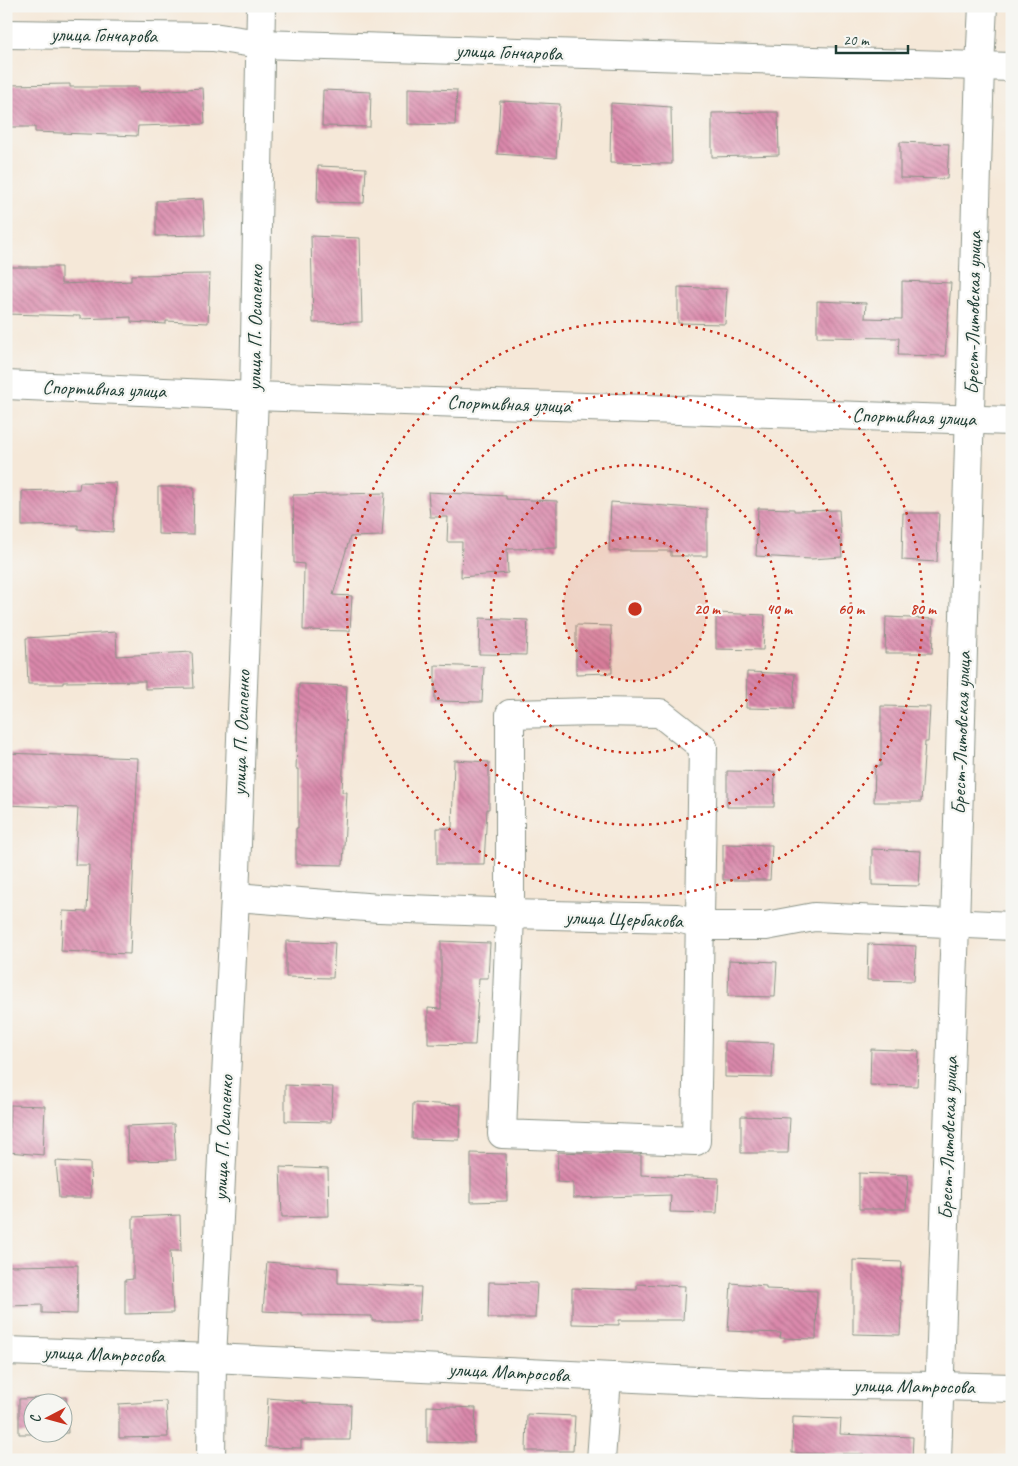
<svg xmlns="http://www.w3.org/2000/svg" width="1018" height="1466" font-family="Caveat,sans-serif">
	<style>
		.building { fill: url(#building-back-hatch) }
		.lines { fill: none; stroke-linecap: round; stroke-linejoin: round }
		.minor-casing { stroke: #8a9286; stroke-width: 30 }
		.minor { stroke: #fff; stroke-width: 28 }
		.ring { fill: none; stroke: #c8321e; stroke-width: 2.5; stroke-dasharray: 2.5 5 }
		.labels { text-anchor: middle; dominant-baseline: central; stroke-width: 4.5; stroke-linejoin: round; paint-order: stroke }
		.street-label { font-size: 20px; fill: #1f3d34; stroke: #f6f6f2 }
		.centre { fill: #c8321e; stroke: #f6f6f2; stroke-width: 2.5 }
		.ring-label { font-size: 15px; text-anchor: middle; font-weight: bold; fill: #c8321e; stroke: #f6f6f2; stroke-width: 4.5; stroke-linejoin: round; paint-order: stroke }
	</style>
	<defs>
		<pattern id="building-back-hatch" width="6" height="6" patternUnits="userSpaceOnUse" patternTransform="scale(1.25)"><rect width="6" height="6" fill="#da88ab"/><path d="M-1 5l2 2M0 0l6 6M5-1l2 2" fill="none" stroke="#b0708c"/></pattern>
	</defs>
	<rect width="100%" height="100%" fill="#f6f6f2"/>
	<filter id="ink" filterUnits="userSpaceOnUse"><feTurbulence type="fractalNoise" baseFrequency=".02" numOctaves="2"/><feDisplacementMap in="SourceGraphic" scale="10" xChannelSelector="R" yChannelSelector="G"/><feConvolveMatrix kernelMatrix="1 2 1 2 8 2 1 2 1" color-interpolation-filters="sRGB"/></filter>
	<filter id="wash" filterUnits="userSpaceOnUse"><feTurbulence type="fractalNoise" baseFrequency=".0096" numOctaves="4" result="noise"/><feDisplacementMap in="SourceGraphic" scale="20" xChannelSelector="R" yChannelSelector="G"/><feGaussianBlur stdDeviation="1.12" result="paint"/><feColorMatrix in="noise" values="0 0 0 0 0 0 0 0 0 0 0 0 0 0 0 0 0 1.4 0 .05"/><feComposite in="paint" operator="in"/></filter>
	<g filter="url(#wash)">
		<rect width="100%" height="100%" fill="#f5e8d8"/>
		<g id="blocks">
			<g class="building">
				<polygon points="70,84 70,87 139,87 139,92 203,88 205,124 138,126 137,136 35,132 35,127 6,127 6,85"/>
				<polygon points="408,88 457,90 455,125 408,124"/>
				<polygon points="323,90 371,92 370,127 322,126"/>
				<polygon points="500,101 560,104 556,158 497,154"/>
				<polygon points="611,103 671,107 672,164 610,163"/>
				<polygon points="778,112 779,155 712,157 712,113"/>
				<polygon points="900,142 949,144 947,179 900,178"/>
				<polygon points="318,166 366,168 364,203 317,202"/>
				<polygon points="203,199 205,235 156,236 156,201"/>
				<polygon points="311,236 360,238 362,322 313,323"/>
				<polygon points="6,267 61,267 61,284 131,281 131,275 210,274 208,323 166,321 166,324 131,322 131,317 80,319 80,316 6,314"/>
				<polygon points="902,281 951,283 945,356 898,355 899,338 817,337 817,301 866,303 865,318 902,319"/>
				<polygon points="678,287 727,289 725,324 678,323"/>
				<polygon points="80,482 116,483 113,532 78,529 78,525 22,526 22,491 79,489"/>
				<polygon points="158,487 194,487 193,535 158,534"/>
				<polygon points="428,492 506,496 506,499 557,501 557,548 507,549 508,573 461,577 462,542 447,542 448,517 430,517"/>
				<polygon points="385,493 382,536 350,537 333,595 352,596 350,631 303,630 304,564 294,563 293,495"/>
				<polygon points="611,502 707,509 707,556 671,556 671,551 609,551"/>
				<polygon points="758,508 794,509 794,511 839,510 842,557 811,559 756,556"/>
				<polygon points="903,513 939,513 937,562 902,560"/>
				<polygon points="716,613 765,615 763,650 716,649"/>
				<polygon points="886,617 934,619 932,653 885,653"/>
				<polygon points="480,618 528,620 526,655 479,654"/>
				<polygon points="576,625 611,626 612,673 576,674"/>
				<polygon points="116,632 117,656 192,652 194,688 145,689 145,681 63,682 63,684 28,684 26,638"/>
				<polygon points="435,665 484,667 482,702 435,701"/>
				<polygon points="747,672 795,674 793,709 746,708"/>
				<polygon points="299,684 347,686 342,792 347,792 343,865 296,864 296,828 298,828 298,769 296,769"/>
				<polygon points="881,706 930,707 928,742 925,742 921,802 874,802 875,766 881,766"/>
				<polygon points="6,753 138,758 130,954 61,951 63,911 87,912 89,865 75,865 78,808 6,805"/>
				<polygon points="454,760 489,762 489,809 487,809 484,864 437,864 437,828 452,828"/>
				<polygon points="727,771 775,772 774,807 727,807"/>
				<polygon points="723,844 772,845 770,880 723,880"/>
				<polygon points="872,849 921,851 919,886 872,885"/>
				<polygon points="286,941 335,943 333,978 286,977"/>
				<polygon points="441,941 490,943 488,978 479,978 475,1045 428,1044 428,1008 441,1009"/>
				<polygon points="868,944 916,946 914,981 867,980"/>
				<polygon points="729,960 777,962 775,997 728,996"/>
				<polygon points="725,1041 774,1043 772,1078 725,1077"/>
				<polygon points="871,1049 919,1051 917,1086 870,1085"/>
				<polygon points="285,1085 333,1087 331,1122 285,1121"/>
				<polygon points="413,1103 461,1105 459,1140 412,1139"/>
				<polygon points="10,1105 45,1106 43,1155 8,1152"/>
				<polygon points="741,1116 790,1118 788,1153 741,1153"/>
				<polygon points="174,1124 176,1160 128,1161 127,1126"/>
				<polygon points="558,1152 641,1155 641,1175 719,1178 717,1213 670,1212 671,1195 573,1198 573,1183 557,1182"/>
				<polygon points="471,1153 506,1154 507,1201 471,1202"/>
				<polygon points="56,1161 90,1163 91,1198 59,1198"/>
				<polygon points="280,1167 328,1169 329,1216 282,1217"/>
				<polygon points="859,1173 908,1175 906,1209 859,1209"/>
				<polygon points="180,1215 181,1251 170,1251 173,1313 125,1314 125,1280 133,1279 133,1217"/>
				<polygon points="853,1260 902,1262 900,1300 902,1300 900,1335 853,1334"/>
				<polygon points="267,1262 338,1268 338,1283 421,1287 419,1321 372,1321 372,1316 302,1315 302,1313 263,1311"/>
				<polygon points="78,1265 77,1314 42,1313 42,1305 6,1306 6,1266"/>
				<polygon points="489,1282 537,1283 535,1318 488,1318"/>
				<polygon points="731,1283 766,1286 766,1289 817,1291 816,1339 780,1338 781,1333 728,1331"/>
				<polygon points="637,1284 685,1286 683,1320 619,1320 619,1325 572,1324 572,1288 637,1290"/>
				<polygon points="66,1397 68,1433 62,1433 62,1404 32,1404 32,1434 41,1434 19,1434 19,1399"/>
				<polygon points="268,1398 303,1401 303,1403 351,1405 350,1440 301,1440 301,1448 265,1447"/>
				<polygon points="166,1401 168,1437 119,1438 119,1404"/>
				<polygon points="427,1406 476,1408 474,1443 427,1442"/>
				<polygon points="527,1414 575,1416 573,1451 526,1451"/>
				<polygon points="793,1417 841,1419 840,1434 913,1437 912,1460 864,1460 864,1454 792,1453"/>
			</g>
		</g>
	</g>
	<g filter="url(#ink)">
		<use href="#blocks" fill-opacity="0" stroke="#8a9286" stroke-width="1"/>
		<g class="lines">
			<defs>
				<g id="minor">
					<polyline points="6,34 213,37 260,44 1012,67"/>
					<polyline points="6,385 254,396 1012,421"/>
					<polygon points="597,712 660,713 703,747 696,1141 502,1134 510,914 510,714"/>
					<polyline points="235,897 379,908 494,912 510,914 677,918 712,926 766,926 814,917 1012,926"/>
					<polyline points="6,1351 212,1358 761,1384 940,1386 1012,1388"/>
					<polyline points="211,1460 212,1358 235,897 254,396 261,6"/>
					<polyline points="601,1460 607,1377"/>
					<polyline points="937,1460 955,925 980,66 983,6"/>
				</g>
			</defs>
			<use href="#minor" class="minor-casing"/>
			<use href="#minor" class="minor"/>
		</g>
	</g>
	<circle cx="635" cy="609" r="72" fill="#c8321e" fill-opacity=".12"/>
	<g class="ring">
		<circle cx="635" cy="609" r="72"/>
		<circle cx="635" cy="609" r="144"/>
		<circle cx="635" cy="609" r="216"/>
		<circle cx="635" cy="609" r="288"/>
	</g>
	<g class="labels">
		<g class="street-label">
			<text transform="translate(104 35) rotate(1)">улица Гончарова</text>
			<text transform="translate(509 52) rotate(2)">улица Гончарова</text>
			<text transform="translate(973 313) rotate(-89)">Брест-Литовская улица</text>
			<text transform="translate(255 328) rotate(-89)">улица П. Осипенко</text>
			<text transform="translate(104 389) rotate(2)">Спортивная улица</text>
			<text transform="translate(509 404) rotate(2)">Спортивная улица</text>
			<text transform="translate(914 417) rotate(2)">Спортивная улица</text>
			<text transform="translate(241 733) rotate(-88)">улица П. Осипенко</text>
			<text transform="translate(961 733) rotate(-88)">Брест-Литовская улица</text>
			<text transform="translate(624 919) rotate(2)">улица Щербакова</text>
			<text transform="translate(223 1138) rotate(-87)">улица П. Осипенко</text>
			<text transform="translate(948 1138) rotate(-88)">Брест-Литовская улица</text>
			<text transform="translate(104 1354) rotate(2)">улица Матросова</text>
			<text transform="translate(509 1372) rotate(3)">улица Матросова</text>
			<text transform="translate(914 1386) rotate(1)">улица Матросова</text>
		</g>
	</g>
	<circle cx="635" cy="609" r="8" class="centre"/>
	<g class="ring-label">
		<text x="707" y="614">20 m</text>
		<text x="779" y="614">40 m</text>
		<text x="851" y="614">60 m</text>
		<text x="923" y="614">80 m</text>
	</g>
	<rect width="1018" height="1466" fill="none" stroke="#f6f6f2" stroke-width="25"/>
	<g transform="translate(48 1418) rotate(264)"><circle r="24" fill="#f6f6f2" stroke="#a0aca6"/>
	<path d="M0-4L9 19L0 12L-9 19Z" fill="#c8321e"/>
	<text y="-8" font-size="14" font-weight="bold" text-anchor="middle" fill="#1f3d34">С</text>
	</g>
	<path d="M836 45v8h72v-8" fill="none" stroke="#1f3d34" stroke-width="2.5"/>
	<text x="843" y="45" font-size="15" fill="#1f3d34" stroke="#f6f6f2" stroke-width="4" paint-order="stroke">20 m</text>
</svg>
